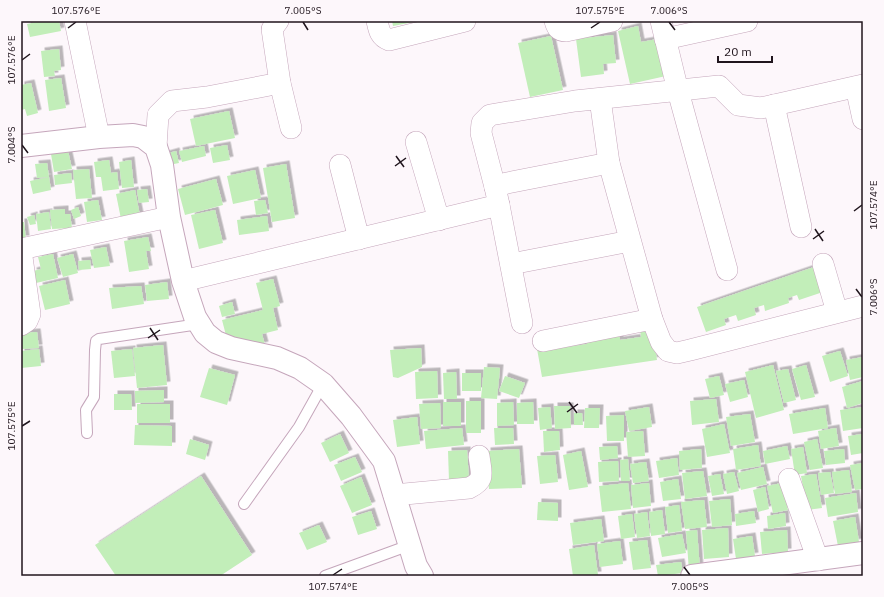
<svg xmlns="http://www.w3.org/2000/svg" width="884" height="597" font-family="'IBM Plex Sans',sans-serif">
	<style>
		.building { fill: #c2eeb9; filter: url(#shadow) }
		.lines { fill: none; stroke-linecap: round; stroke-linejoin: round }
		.service-casing { stroke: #c5a6bb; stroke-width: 12 }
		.minor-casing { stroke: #c5a6bb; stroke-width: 22 }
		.tertiary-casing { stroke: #c5a6bb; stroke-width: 24 }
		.service { stroke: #fff; stroke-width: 10 }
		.minor { stroke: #fff; stroke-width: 21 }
		.tertiary { stroke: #fff; stroke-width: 22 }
		.ticks { fill: none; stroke: #20151d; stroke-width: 1.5 }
		.neatline { fill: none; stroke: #20151d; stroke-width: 1.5 }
		.ticks-label { font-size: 10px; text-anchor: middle; fill: #20151d }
	</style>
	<defs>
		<filter id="shadow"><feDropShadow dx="3.5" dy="-3.5" stdDeviation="0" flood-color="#0004"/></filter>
	</defs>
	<rect width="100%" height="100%" fill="#fdf7fb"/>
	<g class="building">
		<polygon points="42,21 59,21 61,31 30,37 27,24"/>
		<polygon points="392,21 413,21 414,22 393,26"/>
		<polygon points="638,26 641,42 658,39 666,76 630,84 618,31"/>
		<polygon points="613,35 616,63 603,64 604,74 581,77 576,39"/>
		<polygon points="551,36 563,90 530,97 518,43"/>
		<polygon points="59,49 61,70 54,71 55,76 44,77 41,51"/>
		<polygon points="61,78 66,108 49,111 45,80"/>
		<polygon points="31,83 38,113 27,116 25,109 21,110 21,85"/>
		<polygon points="229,111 235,138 196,146 190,119"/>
		<polygon points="227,145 230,160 213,163 210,148"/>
		<polygon points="204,146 206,156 182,162 179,151"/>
		<polygon points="68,151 72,169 54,172 51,154"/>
		<polygon points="176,151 179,163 164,166 162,155"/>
		<polygon points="109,160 111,173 117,172 119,189 103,191 101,177 96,177 94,162"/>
		<polygon points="131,160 134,187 122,188 119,162"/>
		<polygon points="47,163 49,177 37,178 35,164"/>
		<polygon points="286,164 295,218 272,222 263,168"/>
		<polygon points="89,169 92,198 76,199 73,170"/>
		<polygon points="255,170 261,198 233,204 227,176"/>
		<polygon points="71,173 72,183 55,185 54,175"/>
		<polygon points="49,177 51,190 33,194 30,181"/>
		<polygon points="216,179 223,205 185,215 178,189"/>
		<polygon points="147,189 149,202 139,203 137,190"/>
		<polygon points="135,190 140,216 121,219 116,194"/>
		<polygon points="98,200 102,220 87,222 84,202"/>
		<polygon points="265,200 268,213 256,215 254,201"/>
		<polygon points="78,207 81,216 74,219 71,210"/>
		<polygon points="65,209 65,214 70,214 72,228 52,229 50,210"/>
		<polygon points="215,210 223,243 199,249 191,215"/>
		<polygon points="49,212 51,229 38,231 36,214"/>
		<polygon points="34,215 36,224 30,225 27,217"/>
		<polygon points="267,216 269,231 239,235 237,220"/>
		<polygon points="21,222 24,222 26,239 21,239"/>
		<polygon points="148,237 151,251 146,251 149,269 129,272 124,241"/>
		<polygon points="106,247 110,266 94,268 90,250"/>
		<polygon points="53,254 58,278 36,283 33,271 41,269 38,257"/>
		<polygon points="73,254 78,273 63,277 57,258"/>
		<polygon points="90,260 91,269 79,270 78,261"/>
		<polygon points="820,265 829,290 799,300 797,295 788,298 789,303 765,311 764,305 754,308 756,315 738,321 736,315 724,319 726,325 706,332 697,307"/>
		<polygon points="273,279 280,306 273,308 278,330 262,334 265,345 245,350 242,339 228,343 222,320 263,310 256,283"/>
		<polygon points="65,280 70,304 45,310 39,286"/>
		<polygon points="167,282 169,299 147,301 145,285"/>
		<polygon points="141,286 144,304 112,309 109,288"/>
		<polygon points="232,302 235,314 222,317 219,306"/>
		<polygon points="652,327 657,360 542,377 536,343 547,350 587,344 586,336 619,331 620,340 641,337 640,329"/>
		<polygon points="37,332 39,348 21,349 21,333"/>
		<polygon points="163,345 167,385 137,388 133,348"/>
		<polygon points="421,348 422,367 398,378 393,377 390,350"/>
		<polygon points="39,349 41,366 21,368 21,351"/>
		<polygon points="132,349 135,376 114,378 111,351"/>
		<polygon points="840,351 848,376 830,382 822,356"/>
		<polygon points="863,357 863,377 850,380 846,360"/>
		<polygon points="773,365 784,410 756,418 745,372"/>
		<polygon points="806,365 815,397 801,400 792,369"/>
		<polygon points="484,367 500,368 497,399 481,398"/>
		<polygon points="209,368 235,375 227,405 200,397"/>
		<polygon points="788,369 796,400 784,403 776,371"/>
		<polygon points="437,371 438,398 416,399 415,372"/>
		<polygon points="456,372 457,399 444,399 443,373"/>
		<rect x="462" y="373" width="19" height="18"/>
		<polygon points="505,376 525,383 519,398 499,391"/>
		<polygon points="719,376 724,395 710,398 705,379"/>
		<polygon points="744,380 748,397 730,402 725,384"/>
		<polygon points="863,381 863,403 847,408 842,387"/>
		<polygon points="164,390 164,402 135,403 135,391"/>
		<polygon points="114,394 131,394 132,410 114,410"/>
		<polygon points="716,399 719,422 692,425 690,401"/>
		<rect x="466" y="401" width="15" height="32"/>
		<rect x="443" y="402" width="18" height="24"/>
		<polygon points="513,402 514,425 497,426 497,403"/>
		<polygon points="533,402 534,424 517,424 517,403"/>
		<polygon points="440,403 441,428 421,429 419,404"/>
		<rect x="137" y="404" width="33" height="19"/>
		<polygon points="554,406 570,406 571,428 555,429"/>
		<polygon points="550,407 552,428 540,430 538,408"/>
		<polygon points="649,407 652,427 629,431 625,411"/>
		<polygon points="863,407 863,428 843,431 840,410"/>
		<polygon points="585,408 600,408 599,428 584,428"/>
		<polygon points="825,408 828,428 793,434 789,414"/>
		<polygon points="574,413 582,413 583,425 574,425"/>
		<polygon points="750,414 755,442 731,446 726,417"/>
		<polygon points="624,415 624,441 607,441 606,416"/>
		<polygon points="417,417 420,444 397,447 393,420"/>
		<polygon points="724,424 730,453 707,457 702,429"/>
		<polygon points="135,425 172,426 172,446 134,445"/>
		<polygon points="462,428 464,445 426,449 424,431"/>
		<polygon points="494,428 513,428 514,444 495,445"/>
		<polygon points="836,428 839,446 821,449 818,431"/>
		<polygon points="543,431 559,431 560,450 544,452"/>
		<polygon points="643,431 645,456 628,457 626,432"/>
		<polygon points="340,434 349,453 330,462 321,443"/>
		<polygon points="863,434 863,453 851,455 848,436"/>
		<polygon points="190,439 209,445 205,460 186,454"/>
		<polygon points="817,439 823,468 810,470 804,442"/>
		<polygon points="758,445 761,466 736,470 733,449"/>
		<polygon points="617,446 618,458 600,460 599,447"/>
		<polygon points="787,446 790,459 765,464 763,451"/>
		<polygon points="803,447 807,473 795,475 791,449"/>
		<polygon points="519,449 522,488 489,489 487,451"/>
		<polygon points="701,449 702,468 680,470 679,451"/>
		<polygon points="844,449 845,463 826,465 824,451"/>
		<polygon points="467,450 469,480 449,481 448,451"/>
		<polygon points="581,451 588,487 569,490 563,455"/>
		<polygon points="555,455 558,482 540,484 537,456"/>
		<polygon points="355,457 362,472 341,481 334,465"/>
		<polygon points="677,458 679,475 659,478 656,461"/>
		<polygon points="628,459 630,481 621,481 620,460"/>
		<polygon points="618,461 619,481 599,482 598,462"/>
		<polygon points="646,462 649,481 633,483 630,464"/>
		<polygon points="863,463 863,489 855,490 850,465"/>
		<polygon points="763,467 767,484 741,490 737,473"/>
		<polygon points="849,470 852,492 835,494 832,472"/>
		<polygon points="703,471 707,496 685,499 682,473"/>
		<polygon points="734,472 739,491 727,494 723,474"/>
		<polygon points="830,472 834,493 821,495 818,473"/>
		<polygon points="720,474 724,494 712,496 708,476"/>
		<polygon points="816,474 822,508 807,510 801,476"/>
		<polygon points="201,476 252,555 220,576 116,576 95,545"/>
		<polygon points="361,477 372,505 352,513 340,486"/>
		<polygon points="678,479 681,499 663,501 660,482"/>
		<polygon points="628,483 631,509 602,512 599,486"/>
		<polygon points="649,483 651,506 633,508 631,485"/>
		<polygon points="782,483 788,510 773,513 767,486"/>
		<polygon points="765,487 769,509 758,512 753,490"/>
		<polygon points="856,493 858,512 828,517 825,498"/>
		<polygon points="730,499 732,525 712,527 709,501"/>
		<polygon points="704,500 707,527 685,529 681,502"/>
		<polygon points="538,502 558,503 558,521 537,520"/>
		<polygon points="679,505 682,531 668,533 665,507"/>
		<polygon points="662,510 665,534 651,536 649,512"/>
		<polygon points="371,511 377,529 358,535 352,517"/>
		<polygon points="754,511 756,523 736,526 735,514"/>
		<polygon points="647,512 650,536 637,538 634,514"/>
		<polygon points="785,513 786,526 768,529 767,516"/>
		<polygon points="632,514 635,537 621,539 618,516"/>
		<polygon points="855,517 859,542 838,546 833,521"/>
		<polygon points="601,519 604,541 573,545 570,523"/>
		<polygon points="319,525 327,542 307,550 299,533"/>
		<polygon points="728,528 729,557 704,559 702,530"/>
		<polygon points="697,530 700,570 689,571 686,531"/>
		<polygon points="787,530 788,552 762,554 760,532"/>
		<polygon points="682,534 686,553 662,557 658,538"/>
		<polygon points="752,536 755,556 736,559 733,539"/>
		<polygon points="647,540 651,568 633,570 629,542"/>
		<polygon points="620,541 623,564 600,567 597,544"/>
		<polygon points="594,545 598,575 573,576 569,549"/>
		<polygon points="681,562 683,573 658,576 656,565"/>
	</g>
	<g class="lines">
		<defs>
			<g id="service">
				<polyline points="87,433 86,410 94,397 95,350 96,341 99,339 199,324"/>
				<polyline points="244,504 299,427 323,384"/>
				<polyline points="325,576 410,545"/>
			</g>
			<g id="minor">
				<polyline points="75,21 99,137"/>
				<polyline points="278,21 272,29 280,83"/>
				<path d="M377,21C379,30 380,37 389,40L465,21"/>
				<path d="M555,21C557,28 559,31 566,31L612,21"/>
				<polyline points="661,21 678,91 727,270"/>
				<polyline points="665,39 747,21"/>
				<polyline points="856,87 863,119"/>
				<polyline points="600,99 609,163 652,319 661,342 668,351 677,353 690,350 863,306"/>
				<polyline points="774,105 801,227"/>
				<polyline points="416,142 439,220"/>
				<polyline points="156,147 158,115 172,101 207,97 280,83 291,128"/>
				<polyline points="340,165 359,239"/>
				<polyline points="495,187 481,133 482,123 490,115 575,101 719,86 738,105 761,108 863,85"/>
				<polyline points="499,205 522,323"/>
				<polyline points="21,249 169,217"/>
				<polyline points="21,250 30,314 27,321 21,325"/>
				<polyline points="511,264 630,241"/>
				<polyline points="823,264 837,312"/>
				<polyline points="183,281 499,205 495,187 507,183 609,163"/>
				<polyline points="543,341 652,319"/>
				<polyline points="789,479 818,560"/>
				<path d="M394,495L469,488C486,480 481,473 479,456"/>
			</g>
			<g id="tertiary">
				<polyline points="21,146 99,137 133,135 143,137 156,147 162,165 169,217 183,281 195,317 205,333 216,342 231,348 277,358 300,368 323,384 351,416 384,461 416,566 422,576"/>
				<polyline points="692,576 863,553"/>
			</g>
		</defs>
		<use href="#service" class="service-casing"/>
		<use href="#minor" class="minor-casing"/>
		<use href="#tertiary" class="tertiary-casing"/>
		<use href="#service" class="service"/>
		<use href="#minor" class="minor"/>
		<use href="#tertiary" class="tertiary"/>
	</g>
	<path class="ticks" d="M303,22L308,30M669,22L675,30M68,28L76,22M591,28L600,22M22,60L30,54M22,145L28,153M396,156L404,167M395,166L406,158M854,211L862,205M815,229L823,241M813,239L824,231M856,289L862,297M150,328L158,340M148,338L160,330M569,402L577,413M567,412L578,404M22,426L30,421M684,567L690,575M333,575L342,569"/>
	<rect width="884" height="597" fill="none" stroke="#fdf7fb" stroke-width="44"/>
	<path d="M718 56v6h54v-6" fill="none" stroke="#20151d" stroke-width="2"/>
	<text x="724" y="56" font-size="12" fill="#20151d" stroke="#fdf7fb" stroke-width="3" paint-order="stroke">20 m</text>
	<rect x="22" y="22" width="840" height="553" class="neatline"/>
	<g class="ticks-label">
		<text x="76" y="14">107.576°E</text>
		<text x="303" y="14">7.005°S</text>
		<text x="600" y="14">107.575°E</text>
		<text x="669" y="14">7.006°S</text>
		<text transform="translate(11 60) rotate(-90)" y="4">107.576°E</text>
		<text transform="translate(11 145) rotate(-90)" y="4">7.004°S</text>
		<text transform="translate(873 205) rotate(-90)" y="4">107.574°E</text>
		<text transform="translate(873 297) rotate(-90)" y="4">7.006°S</text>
		<text transform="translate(11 426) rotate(-90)" y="4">107.575°E</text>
		<text x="333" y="590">107.574°E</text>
		<text x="690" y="590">7.005°S</text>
	</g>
</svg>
